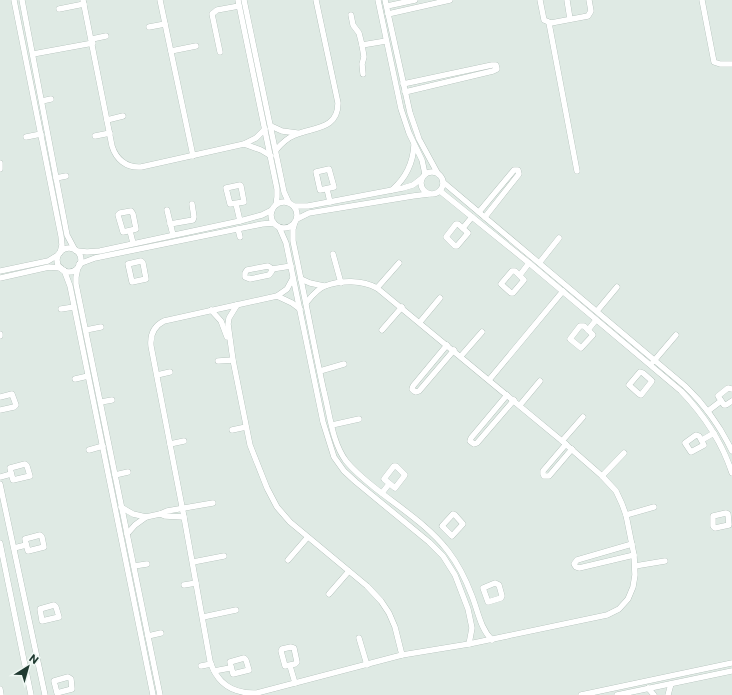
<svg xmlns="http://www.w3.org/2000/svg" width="732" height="695" font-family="Commissioner,sans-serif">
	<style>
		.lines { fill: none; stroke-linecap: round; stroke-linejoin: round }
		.street-casing { stroke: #a2b2ab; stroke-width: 6 }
		.street { stroke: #fff; stroke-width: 5.5 }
	</style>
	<rect width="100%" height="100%" fill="#dfeae4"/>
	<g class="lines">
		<defs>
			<g id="street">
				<polyline points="14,0 61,236 62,245 60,253"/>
				<polyline points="22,0 67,235 75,250"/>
				<path d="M83,0L112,146C116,159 126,168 141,167L244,144L256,138L265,129"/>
				<polyline points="160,0 193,156"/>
				<polyline points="238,0 277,189 277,197 276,205"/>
				<polyline points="244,0 284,192 289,203"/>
				<polyline points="378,0 401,109 409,133 422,160 425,174"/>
				<polyline points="385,0 410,113 419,139 438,174"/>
				<polyline points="540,0 544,20 551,23 588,16 591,11 589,0"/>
				<polyline points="567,0 570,19"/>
				<polyline points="702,0 714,62 720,64 732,64"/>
				<polyline points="387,6 415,0"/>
				<polyline points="59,9 84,4"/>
				<polyline points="388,14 450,0"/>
				<polyline points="351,15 353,25 359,33 362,45 364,57 362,64 363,74"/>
				<polyline points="549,23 577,171"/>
				<polyline points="149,27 165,24"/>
				<polyline points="92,39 106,36"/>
				<polyline points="362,45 386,41"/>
				<polyline points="171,51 196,46"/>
				<polyline points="220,52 212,14 217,10 239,6"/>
				<polyline points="33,54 93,43"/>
				<polyline points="403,84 492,65 496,65 497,69 493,71 405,92"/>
				<polyline points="42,101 51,99"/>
				<polyline points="107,120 123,116"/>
				<polyline points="271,126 282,131 297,133"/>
				<polyline points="95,136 110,133"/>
				<polyline points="26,137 41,134"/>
				<polyline points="244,144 261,150 271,156"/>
				<path d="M276,150C281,144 287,138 295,135C313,127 338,130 338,103L316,0"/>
				<polyline points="0,163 0,169"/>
				<polygon points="329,169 334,187 320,190 316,172"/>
				<circle cx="432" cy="183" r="11"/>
				<polyline points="56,178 66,176"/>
				<path d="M443,182L685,386C705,405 720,426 732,451"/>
				<polygon points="240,185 241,186 244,202 230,204 226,188"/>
				<polyline points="327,189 330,202"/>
				<path d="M392,190C406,178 413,163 414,145"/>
				<path d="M440,191L529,263L681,391C704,415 722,442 732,473"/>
				<circle cx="284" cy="215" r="13"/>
				<polyline points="236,204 240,221"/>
				<polyline points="294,206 308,206 403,188 413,185 422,178"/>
				<polyline points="167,210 173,235"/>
				<polygon points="131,211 133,214 136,229 123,232 118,215 120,213"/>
				<polyline points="479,212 514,170 518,170 519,174 485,217"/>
				<polyline points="297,219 309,213 413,196 429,194"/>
				<path d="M295,222L293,229V241C304,292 313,342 324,392C330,415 332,442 346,461C354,471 365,480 375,488C399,507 429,526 448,551C458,564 466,580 472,596C478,611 480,628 492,640"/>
				<polyline points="170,224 193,220 194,217 192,204"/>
				<polygon points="456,224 458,224 468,233 457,246 455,246 446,237"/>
				<polyline points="279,227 286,243 323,422 334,457 344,471 356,482 429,542 443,556 455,575 468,609 472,628 469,644"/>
				<polyline points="463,228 472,217"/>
				<polyline points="238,229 240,237"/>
				<polyline points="130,231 133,243"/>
				<circle cx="69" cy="260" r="12"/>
				<polyline points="77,251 87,252 100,251 240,221 262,215 272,210"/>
				<polyline points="333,254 341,283"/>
				<polygon points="141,261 143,263 146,279 132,282 128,264"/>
				<polyline points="540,262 559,238"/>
				<polyline points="79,264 95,258 262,224 274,223"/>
				<polygon points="268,266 271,268 272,271 269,275 250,279 245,277 245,273 247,270"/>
				<polyline points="78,267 76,277 76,284 160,695"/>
				<polyline points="272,269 291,266"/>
				<polyline points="64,270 70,286 153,695"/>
				<polyline points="0,271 48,261 58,255"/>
				<polygon points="512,271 515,271 524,280 513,293 511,293 501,284"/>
				<polyline points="520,275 529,263"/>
				<polyline points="0,278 49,267 61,268"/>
				<path d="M293,278L287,289L277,296L164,321C154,326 150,335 151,346L184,517L210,661C217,684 233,694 257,693L402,655L469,644L607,615L619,609L628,599L633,587L635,575L634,555L626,515L622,504L616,491L602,476L562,441L377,288C362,280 341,280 325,286C317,289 311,297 306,303"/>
				<polyline points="301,279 310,283 324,286"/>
				<polyline points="377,288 399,263"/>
				<polyline points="277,296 292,303 300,309"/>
				<polyline points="237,305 229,318 228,324 233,360 250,445 267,488 277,507 290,522 367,586 381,601 389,613 395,627 402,655"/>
				<polyline points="61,309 74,307"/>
				<polyline points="211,310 221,321 227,337"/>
				<polyline points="597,311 617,287"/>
				<polyline points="420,322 440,298"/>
				<polygon points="580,326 584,326 593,335 581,348 570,339"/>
				<polyline points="86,330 101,327"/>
				<polyline points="382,330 402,307"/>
				<polyline points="588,330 596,320"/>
				<polyline points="0,334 0,336"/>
				<polyline points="447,345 413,386 412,389 414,391 416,392 419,391 454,350"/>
				<polyline points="461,356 482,332"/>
				<polyline points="218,361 233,360"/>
				<polyline points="653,362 676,335"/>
				<polyline points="320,371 344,364"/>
				<polygon points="640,372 643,373 652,381 641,395 639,394 629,385"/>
				<polyline points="157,375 170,372"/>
				<polyline points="75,379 88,376"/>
				<polyline points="489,380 563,291"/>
				<polyline points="732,389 728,388 718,396 724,405 726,405 732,401"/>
				<polyline points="507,395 471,438 470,441 474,444 477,443 514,400"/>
				<polyline points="0,397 12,394 16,405 14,407 0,410"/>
				<polyline points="101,402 112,400"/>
				<polyline points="520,405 540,381"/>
				<polyline points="708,411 721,401"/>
				<polyline points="332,425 359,419"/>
				<polyline points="232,430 246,427"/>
				<polygon points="696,435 699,436 704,445 691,452 685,443"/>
				<polyline points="702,440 714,433"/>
				<polyline points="562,441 583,417"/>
				<polyline points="170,444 184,441"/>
				<polyline points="566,444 543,471 543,474 544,476 549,476 572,449"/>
				<polyline points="89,450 103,446"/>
				<polygon points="25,464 27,466 30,476 13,480 10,468"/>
				<polygon points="394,466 396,466 405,475 395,488 384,479"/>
				<polyline points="115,475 128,472"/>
				<polyline points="602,476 624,453"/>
				<polyline points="0,477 11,474"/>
				<polyline points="0,484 45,695"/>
				<polyline points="382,493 389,484"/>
				<polyline points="121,507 133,514 146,517"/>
				<polygon points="726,513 728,514 729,525 715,528 713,526 713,516"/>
				<polyline points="160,514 165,516 184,517"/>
				<polygon points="453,514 455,515 463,524 452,536 442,526"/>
				<polyline points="626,515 654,507"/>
				<polyline points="127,534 135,525 146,517 160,514 167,511 213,503"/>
				<polygon points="40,535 42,537 44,547 28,551 25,539"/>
				<polyline points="0,543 31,695"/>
				<polyline points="632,544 577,560 574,564 576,567 579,568 634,555"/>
				<polyline points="14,548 26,545"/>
				<polyline points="288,560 307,538"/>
				<polyline points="193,562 224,556"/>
				<polyline points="134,566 147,564"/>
				<polyline points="635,566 665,561"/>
				<polygon points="495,583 499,585 502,596 501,598 488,602 483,588"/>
				<polyline points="184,585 196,583"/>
				<polyline points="329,594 349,571"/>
				<polygon points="54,605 56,607 59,617 42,621 40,609"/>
				<polyline points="203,617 236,610"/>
				<polyline points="148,636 161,633"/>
				<polyline points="359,638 367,665"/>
				<polygon points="291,647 294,648 297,662 295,664 285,666 281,651 282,649"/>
				<polygon points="244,658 246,660 249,670 233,674 230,662"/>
				<polyline points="201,666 211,664"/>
				<polyline points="290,666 295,683"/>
				<polyline points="214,671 230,668"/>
				<polygon points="68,677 71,679 72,689 57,693 54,681"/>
				<polyline points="648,688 654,695"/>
				<polyline points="0,689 1,695"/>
				<polyline points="581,695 732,663"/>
				<polyline points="617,695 732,671"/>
				<polyline points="668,695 671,684"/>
			</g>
		</defs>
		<use href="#street" class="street-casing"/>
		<use href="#street" class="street"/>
	</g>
	<g transform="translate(28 667) rotate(37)" stroke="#eff7f3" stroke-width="3" paint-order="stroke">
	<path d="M0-3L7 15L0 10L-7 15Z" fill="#203a31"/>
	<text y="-6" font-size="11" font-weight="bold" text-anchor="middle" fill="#203a31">N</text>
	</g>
</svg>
